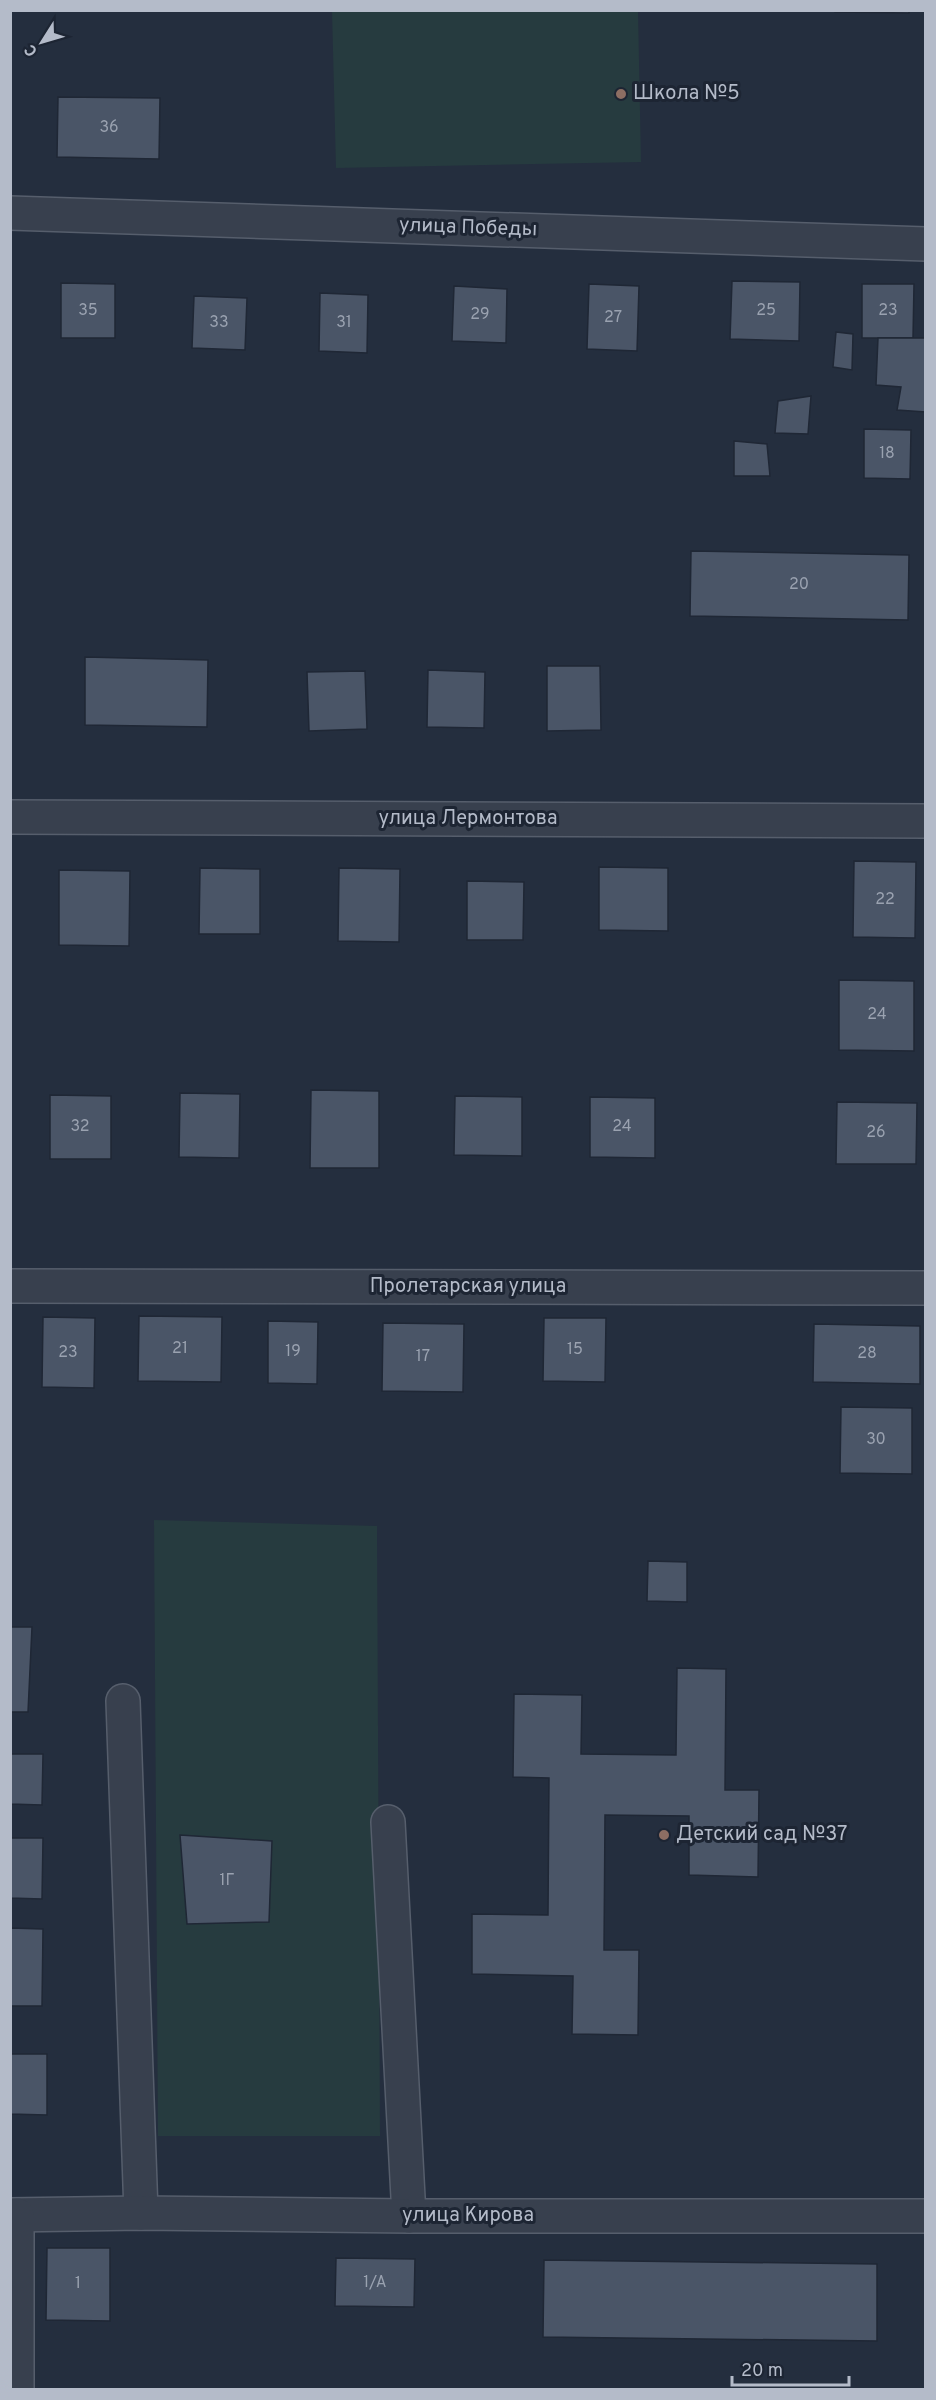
<svg xmlns="http://www.w3.org/2000/svg" width="936" height="2400" font-family="Overpass,sans-serif">
	<style>
		.green { fill: #263b3f }
		.building { fill: #4a5567; stroke: #1f2735; stroke-width: 1.5 }
		.lines { fill: none; stroke-linecap: round; stroke-linejoin: round }
		.minor-casing { stroke: #565e6c; stroke-width: 36 }
		.minor { stroke: #38404e; stroke-width: 33 }
		.education-dot { fill: #8d6e63; stroke: #1d2533; stroke-width: 2 }
		.labels { text-anchor: middle; dominant-baseline: central; stroke-width: 6; stroke-linejoin: round; paint-order: stroke }
		.number-label { font-size: 16px; fill: #9aa2b0 }
		.poi-label { font-size: 20px; fill: #b4bbc9; stroke: #1d2533; text-anchor: start }
		.street-label { font-size: 20px; fill: #b4bbc9; stroke: #1d2533 }
	</style>
	<rect width="100%" height="100%" fill="#242e3e"/>
	<g class="green">
		<polygon points="332,11 638,11 641,162 336,168"/>
		<polygon points="154,1520 377,1526 380,2136 158,2136"/>
	</g>
	<g class="building">
		<polygon points="835,10 909,10 909,13 835,12"/>
		<polygon points="58,97 160,98 159,159 57,157"/>
		<polygon points="732,281 800,282 799,341 730,339"/>
		<polygon points="61,283 115,284 115,338 61,338"/>
		<polygon points="589,284 639,286 637,351 587,349"/>
		<polygon points="862,284 914,284 913,338 862,338"/>
		<polygon points="454,286 507,289 506,343 452,341"/>
		<polygon points="320,293 368,295 367,353 319,351"/>
		<polygon points="194,296 247,298 245,350 192,348"/>
		<polygon points="836,332 853,334 852,370 833,367"/>
		<polygon points="878,338 926,338 926,412 897,410 901,387 876,385"/>
		<polygon points="811,396 808,434 775,433 778,401"/>
		<polygon points="864,429 911,430 910,479 864,478"/>
		<polygon points="734,441 767,444 770,476 734,476"/>
		<polygon points="691,551 909,555 908,620 690,616"/>
		<polygon points="85,657 208,660 207,727 85,725"/>
		<polygon points="547,666 600,666 601,730 547,731"/>
		<polygon points="428,670 485,672 484,728 427,727"/>
		<polygon points="365,671 367,729 309,731 307,672"/>
		<polygon points="854,861 916,862 915,938 853,937"/>
		<polygon points="599,867 668,868 668,931 599,930"/>
		<polygon points="200,868 260,869 260,934 199,934"/>
		<polygon points="339,868 400,869 399,942 338,941"/>
		<polygon points="59,870 130,871 129,946 59,945"/>
		<polygon points="467,881 524,882 523,940 467,940"/>
		<polygon points="839,980 914,981 914,1051 839,1050"/>
		<polygon points="311,1090 379,1091 379,1168 310,1168"/>
		<polygon points="180,1093 240,1094 239,1158 179,1157"/>
		<polygon points="50,1095 111,1096 111,1159 50,1159"/>
		<polygon points="455,1096 522,1097 522,1156 454,1155"/>
		<polygon points="590,1097 655,1098 655,1158 590,1157"/>
		<polygon points="837,1102 917,1103 916,1164 836,1164"/>
		<polygon points="139,1316 222,1317 221,1382 138,1381"/>
		<polygon points="43,1317 95,1318 94,1388 42,1387"/>
		<polygon points="544,1318 606,1318 605,1382 543,1381"/>
		<polygon points="268,1321 318,1322 317,1384 268,1383"/>
		<polygon points="383,1323 464,1324 463,1392 382,1391"/>
		<polygon points="814,1324 920,1326 920,1384 813,1382"/>
		<polygon points="841,1407 912,1408 912,1474 840,1473"/>
		<polygon points="648,1561 687,1562 687,1602 647,1601"/>
		<polygon points="10,1627 32,1627 28,1712 10,1712"/>
		<polygon points="677,1668 726,1669 725,1790 759,1790 758,1877 689,1875 689,1816 605,1815 604,1950 639,1950 638,2035 572,2034 573,1976 472,1974 472,1914 548,1915 549,1778 513,1777 514,1694 582,1695 581,1754 676,1755"/>
		<polygon points="10,1754 43,1754 42,1805 10,1804"/>
		<polygon points="180,1835 272,1841 269,1922 187,1924"/>
		<polygon points="10,1838 43,1838 42,1899 10,1898"/>
		<polygon points="10,1928 43,1929 42,2006 10,2006"/>
		<polygon points="10,2054 47,2054 47,2115 10,2114"/>
		<polygon points="47,2248 110,2248 110,2321 46,2320"/>
		<polygon points="336,2258 415,2259 414,2307 335,2306"/>
		<polygon points="544,2260 877,2264 877,2341 543,2337"/>
	</g>
	<g class="lines">
		<defs>
			<g id="minor">
				<polyline points="10,213 926,244"/>
				<polyline points="10,817 926,821"/>
				<polyline points="10,1286 926,1288"/>
				<polyline points="123,1701 141,2213"/>
				<polyline points="388,1822 409,2216"/>
				<polyline points="10,2215 141,2213 409,2216 926,2216"/>
				<polyline points="17,2390 17,2215"/>
			</g>
		</defs>
		<use href="#minor" class="minor-casing"/>
		<use href="#minor" class="minor"/>
	</g>
	<g class="education-dot">
		<circle cx="621" cy="94" r="6"/>
		<circle cx="664" cy="1835" r="6"/>
	</g>
	<g class="labels">
		<g class="number-label">
			<text x="109" y="128">36</text>
			<text x="88" y="311">35</text>
			<text x="766" y="311">25</text>
			<text x="888" y="311">23</text>
			<text x="480" y="315">29</text>
			<text x="613" y="318">27</text>
			<text x="219" y="323">33</text>
			<text x="344" y="323">31</text>
			<text x="887" y="454">18</text>
			<text x="799" y="585">20</text>
			<text x="885" y="900">22</text>
			<text x="877" y="1015">24</text>
			<text x="80" y="1127">32</text>
			<text x="622" y="1127">24</text>
			<text x="876" y="1133">26</text>
			<text x="180" y="1349">21</text>
			<text x="575" y="1350">15</text>
			<text x="293" y="1352">19</text>
			<text x="68" y="1353">23</text>
			<text x="867" y="1354">28</text>
			<text x="423" y="1357">17</text>
			<text x="876" y="1440">30</text>
			<text x="227" y="1881">1Г</text>
			<text x="375" y="2283">1/А</text>
			<text x="78" y="2284">1</text>
		</g>
		<g class="poi-label">
			<text x="633" y="94">Школа №5</text>
			<text x="676" y="1835">Детский сад №37</text>
		</g>
		<g class="street-label">
			<text transform="translate(468 228) rotate(2)">улица Победы</text>
			<text x="468" y="819">улица Лермонтова</text>
			<text x="468" y="1287">Пролетарская улица</text>
			<text x="468" y="2216">улица Кирова</text>
		</g>
	</g>
	<rect width="936" height="2400" fill="none" stroke="#b4bbc9" stroke-width="24"/>
	<g transform="translate(42 42) rotate(233)" stroke="#1d2533" stroke-width="4.5" paint-order="stroke">
	<path d="M0-4.5L10 22L0 15L-10 22Z" fill="#b4bbc9"/>
	<text y="-9" font-size="16" font-weight="bold" text-anchor="middle" fill="#b4bbc9">С</text>
	</g>
	<path d="M732 2376v9h117v-9" fill="none" stroke="#b4bbc9" stroke-width="3"/>
	<text x="741" y="2376" font-size="18" fill="#b4bbc9" stroke="#1d2533" stroke-width="4.5" paint-order="stroke">20 m</text>
</svg>
